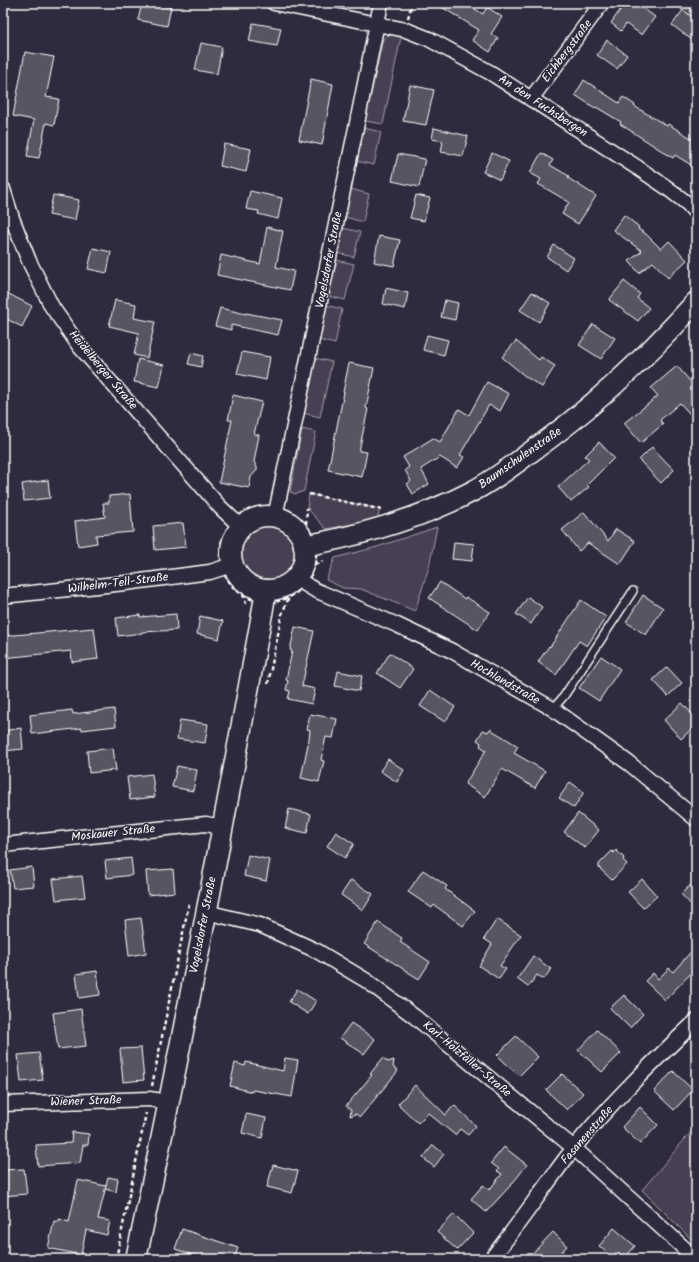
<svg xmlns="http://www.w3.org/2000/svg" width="699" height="1262" font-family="Kalam,sans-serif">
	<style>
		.green { fill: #464152; stroke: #a2a0a8 }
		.building { fill: #595564; stroke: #fff }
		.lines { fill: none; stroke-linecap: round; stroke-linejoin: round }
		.lane-casing { stroke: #fff; stroke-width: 10 }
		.street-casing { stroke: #fff; stroke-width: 17 }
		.secondary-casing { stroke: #fff; stroke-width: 23 }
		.path { stroke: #fff; stroke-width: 2.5; stroke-dasharray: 4 3; stroke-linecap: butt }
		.lane { stroke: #2f2a3d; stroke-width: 7 }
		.street { stroke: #2f2a3d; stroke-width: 14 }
		.secondary { stroke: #2f2a3d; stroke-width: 20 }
		.labels { text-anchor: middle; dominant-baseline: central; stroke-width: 3; stroke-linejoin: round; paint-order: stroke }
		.street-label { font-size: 12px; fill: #fff; stroke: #2f2a3d }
	</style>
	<rect width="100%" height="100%" fill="#2f2a3d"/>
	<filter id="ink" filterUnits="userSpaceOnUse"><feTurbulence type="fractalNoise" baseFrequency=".025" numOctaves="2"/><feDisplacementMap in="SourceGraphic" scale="8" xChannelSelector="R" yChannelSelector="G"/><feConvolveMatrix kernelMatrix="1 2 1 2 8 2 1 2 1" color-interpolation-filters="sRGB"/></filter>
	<g filter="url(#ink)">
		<g class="green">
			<polygon points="390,34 401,37 383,124 365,121 383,39"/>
			<polygon points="364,128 381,132 374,165 356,161"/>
			<polygon points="351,189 369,194 363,222 345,217"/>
			<polygon points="343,228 360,232 354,257 337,253"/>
			<polygon points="336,260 354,264 345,300 328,296"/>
			<polygon points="326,305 342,309 335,344 319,340"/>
			<polygon points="315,358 332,362 320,417 303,413"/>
			<polygon points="302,429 316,432 304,491 296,494 290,492"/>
			<polygon points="309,494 380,509 378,516 380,519 326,529 307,508"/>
			<circle cx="268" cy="553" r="28"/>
			<polygon points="437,527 429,567 415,611 361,589 343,588 326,580 335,558 377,547"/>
			<polygon points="696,1126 696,1244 642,1190"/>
		</g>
		<g class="building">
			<polygon points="142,3 153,3 171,7 167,26 138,20"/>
			<polygon points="435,3 465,3 483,14 487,7 502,17 491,34 498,38 490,52 472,40 479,30"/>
			<polygon points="625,3 636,3 655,17 642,35 626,24 621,31 611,23"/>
			<polygon points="673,3 696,3 696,9 691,16"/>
			<polygon points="683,10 696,20 696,43 672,25"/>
			<polygon points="253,23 281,28 277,46 249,41"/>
			<polygon points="607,40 627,55 617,69 597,55"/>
			<polygon points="201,43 222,47 217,74 195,70"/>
			<polygon points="25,52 54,57 46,97 59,99 54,125 46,123 39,158 27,156 34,120 13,116"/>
			<polygon points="311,79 333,84 322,145 299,140"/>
			<polygon points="584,80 619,103 623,97 635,105 634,106 667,126 668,124 696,141 696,168 675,155 673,158 620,124 621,122 596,107 595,108 575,95"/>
			<polygon points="410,85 434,90 426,125 403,121"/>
			<polygon points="434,128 468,136 463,156 441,152 443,141 432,139"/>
			<polygon points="224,144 251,149 246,172 220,166"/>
			<polygon points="492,153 509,161 500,180 483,172"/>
			<polygon points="541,153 553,160 550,165 569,176 568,178 596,196 578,224 562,214 569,202 538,184 541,179 530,173"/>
			<polygon points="398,154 425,159 419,187 392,181"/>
			<polygon points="250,191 282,198 278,219 258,214 259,211 246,209"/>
			<polygon points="53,195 79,200 75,220 49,215"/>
			<polygon points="416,195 430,198 424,221 410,218"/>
			<polygon points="624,215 639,227 638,229 646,234 661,249 669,241 687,260 668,278 653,262 639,273 629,261 642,251 613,230"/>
			<polygon points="267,227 283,231 276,267 294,271 290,290 217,275 221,255 260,264"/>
			<polygon points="379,236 400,240 394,266 374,262"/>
			<polygon points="554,245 574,258 566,270 547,257"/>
			<polygon points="93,248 111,252 107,273 88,269"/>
			<polygon points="624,281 640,294 637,298 649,308 638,321 609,300"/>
			<polygon points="386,288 408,293 405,309 383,304"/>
			<polygon points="3,291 32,306 22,327 3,317"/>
			<polygon points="532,292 550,303 539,322 520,310"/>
			<polygon points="115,300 136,304 134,318 155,322 147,358 134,355 139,333 109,326"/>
			<polygon points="445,300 458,303 455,320 441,317"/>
			<polygon points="220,308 246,314 246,313 282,320 278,335 231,325 231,330 215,326"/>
			<polygon points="593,324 615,338 601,359 579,345"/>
			<polygon points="427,335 448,340 444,355 423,350"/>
			<polygon points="516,341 539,360 541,357 555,366 542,387 526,377 502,357"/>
			<polygon points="242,352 270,357 266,380 237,374"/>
			<polygon points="191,353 203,356 201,367 188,364"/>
			<polygon points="138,359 164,365 159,387 134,382"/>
			<polygon points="349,363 374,368 366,408 368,409 359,451 367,452 362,477 328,470 344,392 343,392"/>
			<polygon points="677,366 696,388 696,421 680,403 660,420 663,424 641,443 624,423 658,396 651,388"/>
			<polygon points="487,382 509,394 500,411 489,405 460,455 464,457 457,468 440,457 421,469 429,484 413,494 407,484 411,481 405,470 409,467 403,457 433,438 440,442 459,409 469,415"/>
			<polygon points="233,395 262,402 254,434 259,435 254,462 257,467 257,470 251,477 249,488 219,482 232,420 228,420"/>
			<polygon points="599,442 614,458 587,485 589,487 571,502 558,487 589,459 585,456"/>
			<polygon points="652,447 674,470 661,483 639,460"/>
			<polygon points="48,480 50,498 24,501 22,484"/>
			<polygon points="130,494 133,532 96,535 97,543 78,546 75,521 105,517 103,503 109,503 109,496"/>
			<polygon points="584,512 608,541 616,529 635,541 620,564 588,543 579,551 562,530"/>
			<polygon points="183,523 186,547 155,550 153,526"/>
			<polygon points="454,542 474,544 472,561 452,559"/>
			<polygon points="440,582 465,599 466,597 490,612 478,630 429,598"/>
			<polygon points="643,595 663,608 646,635 626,622"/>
			<polygon points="528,597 542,607 531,624 516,614"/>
			<polygon points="581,600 606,617 587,646 579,641 556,675 538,662 549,646 550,647"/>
			<polygon points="176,614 177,630 142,632 142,633 118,636 116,618 140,615 140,617"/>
			<polygon points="200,616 223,621 219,639 197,634"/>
			<polygon points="295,627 314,631 302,686 315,689 312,704 288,699 290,691 286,690 288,681 286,680 292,651 290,650"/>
			<polygon points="94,628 98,659 72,662 71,651 3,658 3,636"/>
			<polygon points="390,653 413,669 400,688 377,673"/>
			<polygon points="601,656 620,669 599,701 579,688"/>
			<polygon points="667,667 682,683 668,696 653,680"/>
			<polygon points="338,671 362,676 359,691 335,686"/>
			<polygon points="430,690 455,707 445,722 420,706"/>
			<polygon points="682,703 696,718 696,725 681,739 664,720"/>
			<polygon points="114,709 116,726 82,730 82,728 32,734 30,715 72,710 73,714"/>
			<polygon points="310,714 337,719 333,738 326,737 321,760 324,761 319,782 301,778 309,739 310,730 307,729"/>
			<polygon points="180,720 208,724 205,743 177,739"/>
			<polygon points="21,728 23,749 3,751 3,731"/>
			<polygon points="490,729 518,746 514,753 545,771 535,788 502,769 485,797 465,784 486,750 480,746 481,743 477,740 483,730 488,732"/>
			<polygon points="113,748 116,770 89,773 87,751"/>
			<polygon points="388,759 404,770 397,782 380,771"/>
			<polygon points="177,766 197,770 193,791 172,787"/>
			<polygon points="152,774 155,797 130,800 127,777"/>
			<polygon points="570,782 584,792 574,808 559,798"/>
			<polygon points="289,809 311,814 307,833 285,828"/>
			<polygon points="578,813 599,830 585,848 564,832"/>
			<polygon points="336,832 354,844 345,858 327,846"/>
			<polygon points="616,850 624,858 623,860 627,864 612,880 599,868 599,864 612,851 614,853"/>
			<polygon points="248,855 270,860 266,881 244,876"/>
			<polygon points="131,858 133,875 107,878 105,861"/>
			<polygon points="32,867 34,886 13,888 10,870"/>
			<polygon points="173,869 175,892 148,895 146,871"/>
			<polygon points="423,870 447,886 445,889 475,911 463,926 434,905 432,908 408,892"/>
			<polygon points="82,876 85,897 56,900 53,879"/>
			<polygon points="642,879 657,896 643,908 628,892"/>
			<polygon points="351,880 373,894 363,910 341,895"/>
			<polygon points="696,880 696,910 681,894"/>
			<polygon points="141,918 146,953 129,956 125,920"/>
			<polygon points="497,919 521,935 500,966 506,969 499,979 479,966 492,944 484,939"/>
			<polygon points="378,922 402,938 400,942 430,962 419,979 364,944"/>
			<polygon points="696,946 696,968 665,1000 645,981 653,973 658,979 669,968 673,972"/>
			<polygon points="533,956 551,969 544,979 537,975 528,987 517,979"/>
			<polygon points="97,971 100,995 79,998 76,974"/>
			<polygon points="297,989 316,1001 308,1014 289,1002"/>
			<polygon points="624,995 643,1014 630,1028 610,1008"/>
			<polygon points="81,1009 86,1046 58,1049 53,1013"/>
			<polygon points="351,1023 375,1039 364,1054 340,1038"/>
			<polygon points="597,1030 621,1053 602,1072 578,1050"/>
			<polygon points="516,1036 538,1057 519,1076 497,1055"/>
			<polygon points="141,1048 144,1080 123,1082 120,1049"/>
			<polygon points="39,1053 43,1080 21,1082 18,1055"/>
			<polygon points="285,1058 298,1060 292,1097 253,1090 252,1092 230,1086 235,1063 245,1066 246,1062 283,1071"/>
			<polygon points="383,1058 388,1062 394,1060 393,1067 398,1071 360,1117 356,1114 350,1116 351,1110 346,1106 372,1075 370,1074"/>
			<polygon points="673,1071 693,1090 674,1110 654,1091"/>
			<polygon points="562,1074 583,1093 567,1110 546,1090"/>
			<polygon points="415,1085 446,1115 454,1105 476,1126 468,1135 460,1129 455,1135 428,1113 418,1123 398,1104"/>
			<polygon points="640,1107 658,1125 640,1144 622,1127"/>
			<polygon points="246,1114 266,1118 262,1138 242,1133"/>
			<polygon points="72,1132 89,1134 88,1145 83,1145 80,1163 38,1166 36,1145 71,1143"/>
			<polygon points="433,1145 444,1154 434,1167 423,1158"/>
			<polygon points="504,1147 527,1165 511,1185 486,1212 471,1199 483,1185 489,1190 502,1174 497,1171 499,1169 491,1163"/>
			<polygon points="273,1165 298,1171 292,1193 267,1187"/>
			<polygon points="24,1169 27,1194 3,1196 3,1170"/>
			<polygon points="108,1177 118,1179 116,1192 105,1189"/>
			<polygon points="78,1180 106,1186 98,1219 110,1221 107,1235 86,1230 81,1255 48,1248 54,1221 59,1222 59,1219 69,1222"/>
			<polygon points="454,1214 473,1233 457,1250 437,1232"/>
			<polygon points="614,1228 635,1246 624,1259 614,1259 599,1246"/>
			<polygon points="182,1229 238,1248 234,1259 205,1259 175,1249"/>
			<polygon points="553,1232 567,1246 555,1259 527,1259"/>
		</g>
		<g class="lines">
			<defs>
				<polyline id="lane" points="553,709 564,696 633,591"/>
				<g id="street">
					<polyline points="274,3 406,30 429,39 491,73 638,168 666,187 688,204 696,213"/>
					<polyline points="531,99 602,3"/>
					<polyline points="3,189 12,218 29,261 52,307 80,347 220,507 241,527"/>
					<polyline points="275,517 357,123 381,3"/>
					<polyline points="295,578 315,590 397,625 452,651 553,709 630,764 696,819"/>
					<polyline points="3,596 125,583 210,572 232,565"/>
					<polyline points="3,845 206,824 222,827"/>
					<polyline points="206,912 260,925 317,951 367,981 415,1017 574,1148 696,1259"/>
					<polyline points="3,1104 149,1099 169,1102"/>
					<path d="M491,1259C520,1223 545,1185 573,1149C610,1103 653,1062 696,1021"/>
				</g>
				<g id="secondary">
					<circle cx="268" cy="553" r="37"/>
					<path d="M304,546C362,535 420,519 473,491C492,481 511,467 528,454C592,409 644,360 696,302"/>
					<path d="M136,1259C182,1045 223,830 262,614L266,590"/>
				</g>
			</defs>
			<use href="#lane" class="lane-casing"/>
			<use href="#street" class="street-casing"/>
			<use href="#secondary" class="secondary-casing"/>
			<g class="path">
				<polyline points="408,18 412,3"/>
				<polyline points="309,494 383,510"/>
				<circle cx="268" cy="554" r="48"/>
				<polyline points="306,524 307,508"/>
				<polyline points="315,565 323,561"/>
				<polyline points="243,594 246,604"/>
				<polyline points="268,684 282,614 289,597"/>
				<polyline points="152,1086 189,903"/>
				<polyline points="116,1259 146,1113"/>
			</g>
			<use href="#lane" class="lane"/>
			<use href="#street" class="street"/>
			<use href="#secondary" class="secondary"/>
		</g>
	</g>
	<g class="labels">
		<g class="street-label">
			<text transform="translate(567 51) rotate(-53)">Eichbergstraße</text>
			<text transform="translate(543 106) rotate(33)">An den Fuchsbergen</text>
			<text transform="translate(329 260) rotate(-79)">Vogelsdorfer Straße</text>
			<text transform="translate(103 370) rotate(50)">Heidelberger Straße</text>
			<text transform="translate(520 458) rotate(-35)">Baumschulenstraße</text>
			<text transform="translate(118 583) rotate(-7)">Wilhelm-Tell-Straße</text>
			<text transform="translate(505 682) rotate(30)">Hochlandstraße</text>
			<text transform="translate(113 833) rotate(-6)">Moskauer Straße</text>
			<text transform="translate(203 925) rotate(-79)">Vogelsdorfer Straße</text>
			<text transform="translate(467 1059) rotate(40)">Karl-Holzfäller-Straße</text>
			<text transform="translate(86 1101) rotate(-2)">Wiener Straße</text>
			<text transform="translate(587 1135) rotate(-49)">Fasanenstraße</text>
		</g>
	</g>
	<rect width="699" height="1262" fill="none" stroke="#2f2a3d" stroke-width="16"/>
	<rect x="8" y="8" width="683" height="1246" fill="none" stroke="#fff" stroke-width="1.5" filter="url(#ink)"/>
</svg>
